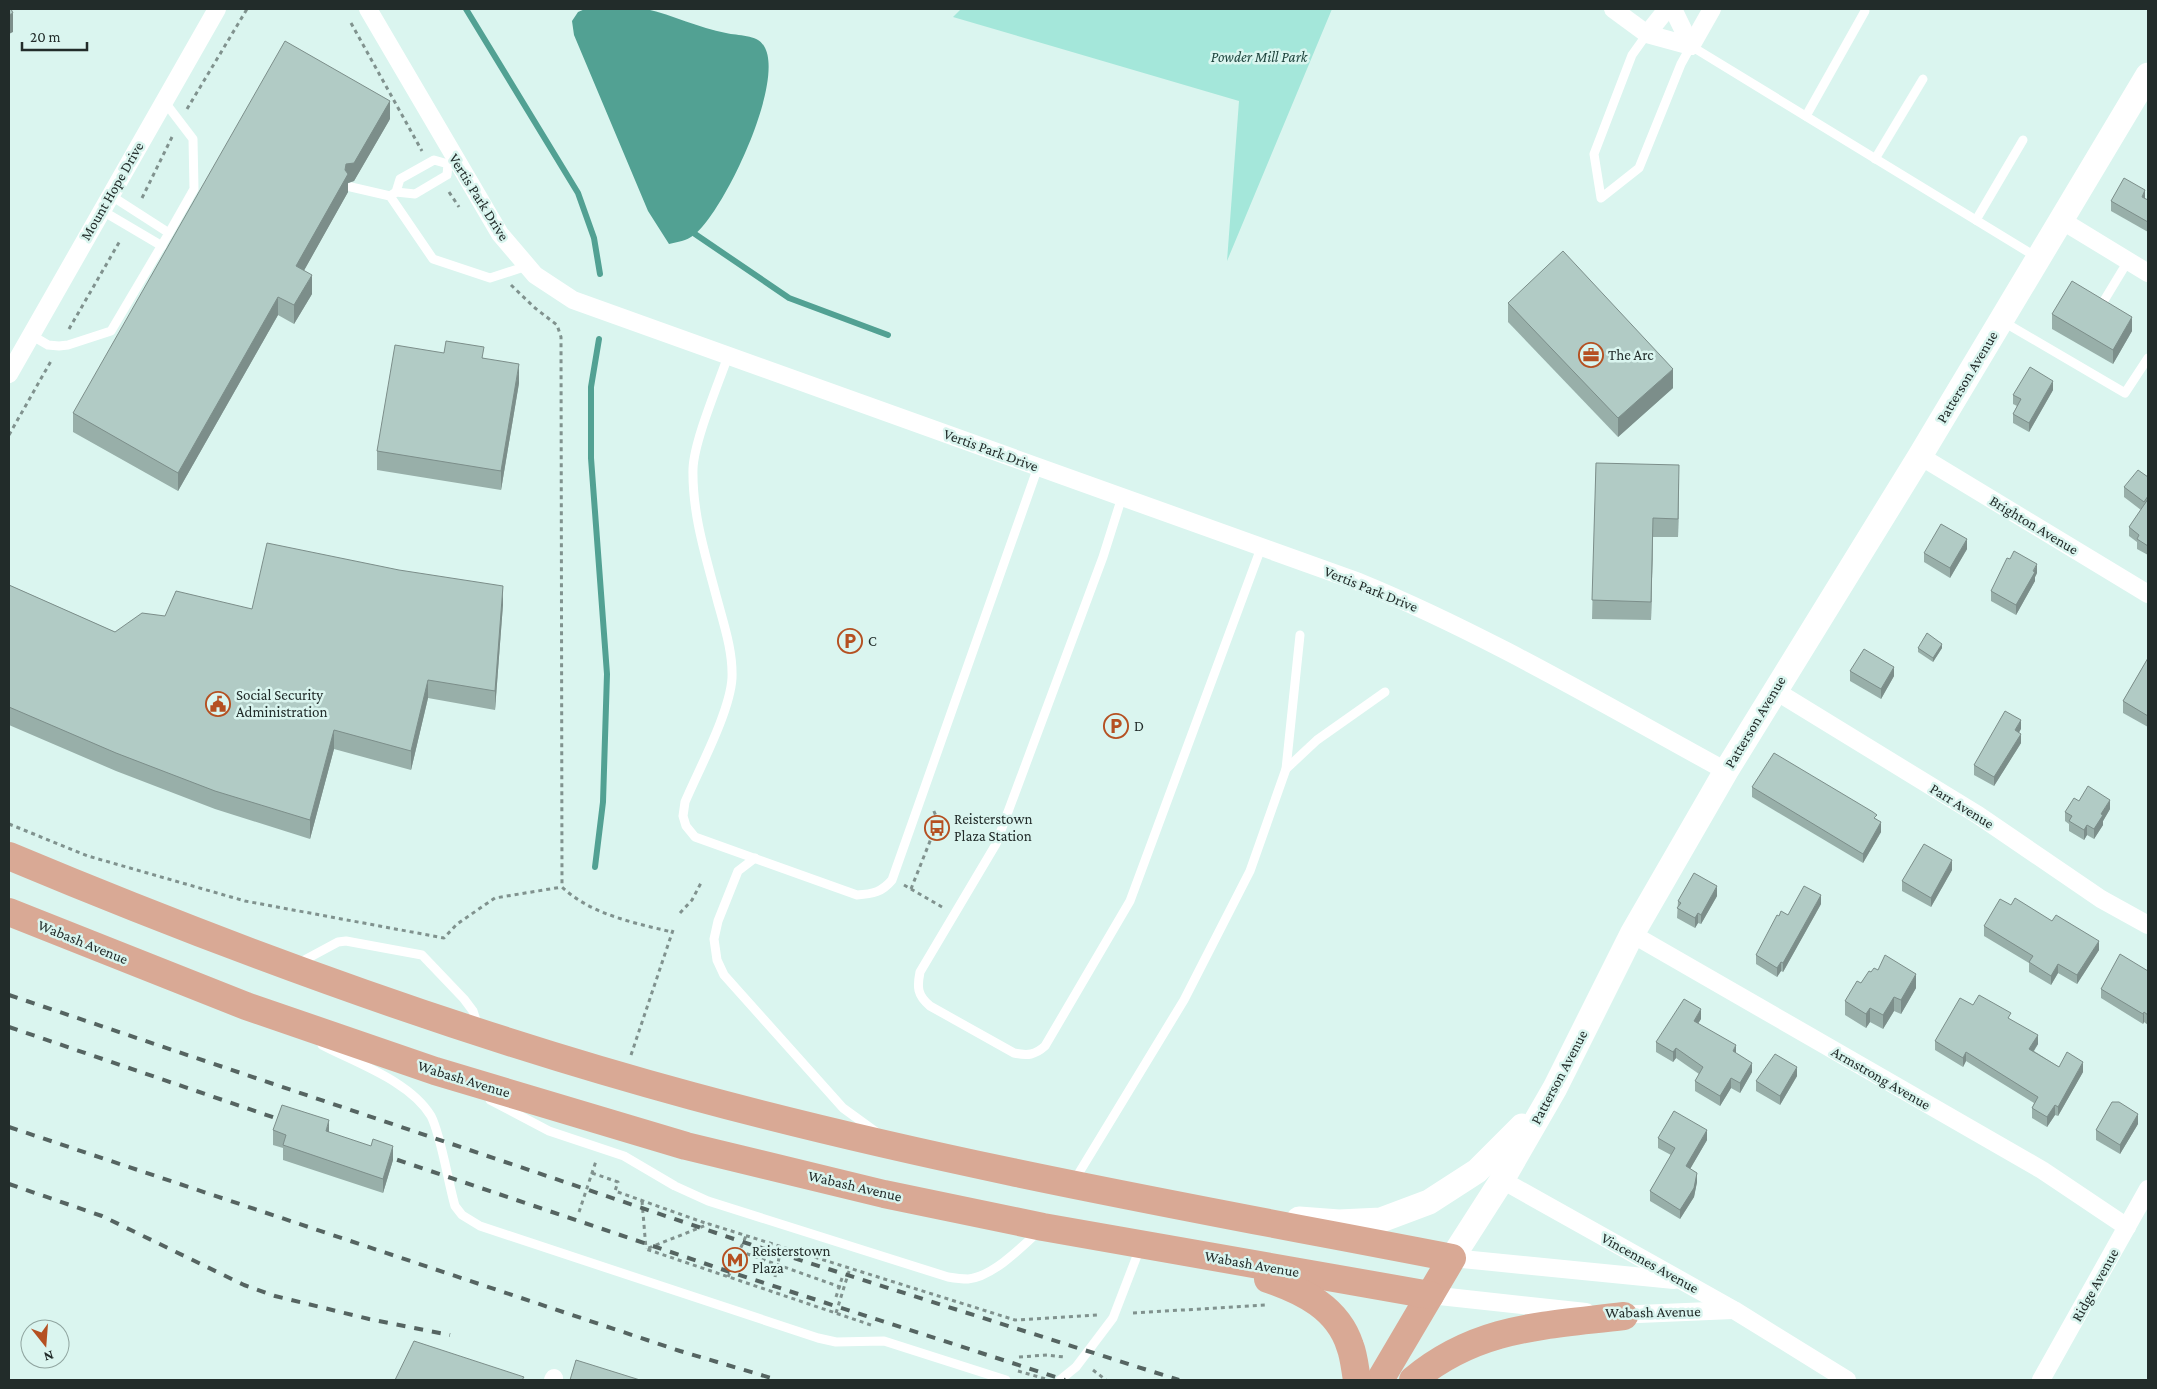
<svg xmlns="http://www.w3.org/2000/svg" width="2157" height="1389" font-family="'Crimson Pro',serif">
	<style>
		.green { fill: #a4e7da }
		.water { fill: #52a193 }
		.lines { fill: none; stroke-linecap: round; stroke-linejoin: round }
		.stream { stroke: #52a193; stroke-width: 6 }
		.path { stroke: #80928e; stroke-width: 3; stroke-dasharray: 4 4; stroke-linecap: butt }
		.lane { stroke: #fff; stroke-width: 9 }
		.street { stroke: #fff; stroke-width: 18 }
		.secondary { stroke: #fff; stroke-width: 25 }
		.primary { stroke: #d9a995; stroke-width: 28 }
		.rail { stroke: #556461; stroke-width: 4; stroke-dasharray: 9 9; stroke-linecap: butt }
		.wall { fill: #98afa9 }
		.shaded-wall { fill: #7c8e8a }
		.building { fill: #b1cbc5; stroke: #7c8e8a }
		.labels { text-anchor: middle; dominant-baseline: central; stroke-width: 5; stroke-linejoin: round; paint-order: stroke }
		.park-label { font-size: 15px; font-style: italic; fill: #1d433c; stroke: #daf5ef }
		.street-label { font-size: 15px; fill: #222c2a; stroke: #daf5ef }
		.poi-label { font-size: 15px; fill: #222c2a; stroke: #daf5ef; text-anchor: start }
	</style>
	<rect width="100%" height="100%" fill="#daf5ef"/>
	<polygon class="green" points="961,9 1332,9 1227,261 1239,101 953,17"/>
	<path class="water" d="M585,9C604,9 627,5 646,9C673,15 699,28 726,33C738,36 757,34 764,46C786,81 724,212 694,235C686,241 678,242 669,244L648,211L574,35L572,21L578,12Z"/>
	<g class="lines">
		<g class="stream">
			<polyline points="466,9 578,193 594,238 600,274"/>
			<polyline points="695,234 789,298 888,335"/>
			<polyline points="595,867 603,802 607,674 591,458 591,387 599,339"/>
		</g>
		<g class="path">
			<polyline points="351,23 422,151"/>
			<polyline points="187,109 247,9"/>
			<polyline points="449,192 459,207"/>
			<polyline points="142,198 172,137"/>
			<path d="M511,285L535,308L557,325L561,337L562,887C590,914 634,923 672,932"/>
			<polyline points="69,329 121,239"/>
			<polyline points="9,435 51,361"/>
			<polyline points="9,824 88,856 245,901 444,938 457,924 495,898 562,887"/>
			<polyline points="904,885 942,907"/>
			<polyline points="911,889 938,821 933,809"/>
			<polyline points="680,913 692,900 702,881"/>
			<polyline points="631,1055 673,930"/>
			<polyline points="592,1173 618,1182 615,1191 708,1224"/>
			<polyline points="642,1201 646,1249"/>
			<polyline points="579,1212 596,1161"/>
			<polyline points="739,1251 843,1288"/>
			<polyline points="728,1277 746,1236"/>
			<polyline points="775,1277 779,1258"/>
			<polyline points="836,1297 842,1278"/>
			<polyline points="836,1313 850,1268"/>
			<polyline points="1133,1313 1266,1305"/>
			<polyline points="871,1325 646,1249 709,1224 1015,1320 1097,1315"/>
			<polyline points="1019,1357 1047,1355 1064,1357"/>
			<polyline points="1093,1370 1106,1380"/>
			<polyline points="1018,1371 1046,1379"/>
		</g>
		<g class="lane">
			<polyline points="1647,34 1632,55 1594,154 1601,198 1639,168 1681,64 1691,46 2038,258"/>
			<polyline points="1806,116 1865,11"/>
			<polyline points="1875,159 1923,79"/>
			<polyline points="351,187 390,196 433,259 490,278 527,266"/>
			<polyline points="396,192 415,194 447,175 448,164"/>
			<polyline points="110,195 169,233"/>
			<polyline points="390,196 396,192 400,179 434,160 448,164"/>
			<polyline points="101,210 162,246"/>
			<polyline points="1976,220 2023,140"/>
			<polyline points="2105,299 2128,261"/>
			<polyline points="2002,321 2125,393 2148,358"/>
			<polyline points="31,335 48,345 59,346 68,345 111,331 169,233 194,189 193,139 164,101"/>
			<path d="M728,356C718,385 694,441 693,469C692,514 706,557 717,599C724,625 733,651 732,678C730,712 699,769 685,802L683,816L686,826L695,837L857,895C873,894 882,892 892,880L1038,467"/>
			<path d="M1122,497L1103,557L996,844L920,972C917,987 917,995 930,1006L1014,1053C1028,1056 1035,1055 1045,1046L1130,901L1261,548"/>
			<polyline points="1286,769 1317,740 1385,692"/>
			<polyline points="755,858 738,871 718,921 714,939 717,960 724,975 843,1108 876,1132"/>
			<polyline points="299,963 338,942 346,941 422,955 464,999 473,1011 478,1026"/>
			<path d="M322,1045C356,1063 410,1081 431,1116C441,1135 448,1182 455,1206L462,1215L480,1226L818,1338L836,1342L884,1341L1006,1380"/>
			<path d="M490,1100L549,1131L624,1156L675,1186L708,1201L948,1277C954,1278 961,1279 968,1279C992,1277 1022,1247 1039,1231"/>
			<polyline points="1074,1181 1184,1000 1250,871 1286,769 1300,635"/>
			<polyline points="1060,1380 1076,1367 1113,1318 1140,1248"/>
		</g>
		<g class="street">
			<path d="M368,9L500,234L535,275L573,300L1359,582C1486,634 1605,705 1726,771"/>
			<polyline points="1613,9 1647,34 1691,46"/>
			<polyline points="1673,9 1691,46"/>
			<polyline points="1647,34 1667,9"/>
			<polyline points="1691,46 1712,9"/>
			<polyline points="2061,220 2148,273"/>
			<polyline points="9,374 217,9"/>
			<polyline points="1920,456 2148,594"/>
			<polyline points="1774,690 1978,815 2101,899 2148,925"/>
			<polyline points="1632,934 2042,1170 2127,1227"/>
			<polyline points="1502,1180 1734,1310 1847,1380"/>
			<polyline points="1452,1258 1674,1280"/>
			<polyline points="1430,1295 1586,1312"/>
			<polyline points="1615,1315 1733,1310"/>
			<polyline points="553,1380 554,1378"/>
			<polyline points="2041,1380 2148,1189"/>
		</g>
		<g class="secondary">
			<polyline points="1299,1219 1339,1222 1381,1220 1429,1202 1477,1171 1522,1126"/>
			<polyline points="1452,1258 1502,1180 1555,1088 1632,934 1726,771 1920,456 2148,75"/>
		</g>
		<g class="primary">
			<path d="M9,856C231,949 459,1033 692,1096C942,1164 1198,1209 1452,1258L1380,1380"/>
			<polyline points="9,912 246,1006 435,1071 686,1146 884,1194 1043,1227 1430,1295"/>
			<path d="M1268,1279C1303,1291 1338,1308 1350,1346C1354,1356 1355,1369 1357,1380"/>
			<path d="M1413,1380C1478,1326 1544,1326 1624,1316"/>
		</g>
		<g class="rail">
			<polyline points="9,995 743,1242 1179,1380"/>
			<polyline points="9,1027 290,1123"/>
			<polyline points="9,1127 680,1351 778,1380"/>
			<polyline points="380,1154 730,1272 1065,1380"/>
			<polyline points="9,1184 102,1216 244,1285 275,1296 369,1319 450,1335"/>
		</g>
	</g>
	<g class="wall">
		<polygon points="390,119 354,181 348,183 348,192 304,270 312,294 294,324 278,315 178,491 73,432 73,413"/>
		<polygon points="2148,200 2148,232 2111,211 2111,201"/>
		<polygon points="1508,303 1673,388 1618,437 1508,322"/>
		<polygon points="2052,314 2132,331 2113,364 2052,329"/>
		<polygon points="444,353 484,358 519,383 501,490 377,470 377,451"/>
		<polygon points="2053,390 2029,432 2013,423 2013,414 2017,406 2013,404 2013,395"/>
		<polygon points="1596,463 1679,484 1678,537 1653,537 1651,620 1592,619"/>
		<polygon points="2148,477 2148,555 2137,549 2137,542 2129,536 2129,527 2141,510 2124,497 2124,487"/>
		<polygon points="1967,549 1950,578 1924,562 1924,553"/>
		<polygon points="2037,573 2035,577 2035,581 2016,615 1991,601 1991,591"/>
		<polygon points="9,585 115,632 252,609 503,604 495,710 428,698 411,770 334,749 310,839 215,809 116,771 9,725"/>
		<polygon points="1918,648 1942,648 1933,662 1918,652"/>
		<polygon points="2148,658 2148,727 2123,713 2123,701"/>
		<polygon points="1850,671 1894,676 1881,699 1850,681"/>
		<polygon points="2021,729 2019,732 2021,743 1994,786 1974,775 1974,765"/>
		<polygon points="1752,787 1877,819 1881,832 1863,863 1752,797"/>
		<polygon points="2079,801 2110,809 2103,821 2103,825 2094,839 2087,835 2084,840 2069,831 2069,824 2065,821 2065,812"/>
		<polygon points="1952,870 1931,907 1902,891 1902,881"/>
		<polygon points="1717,896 1701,924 1698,923 1695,928 1677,918 1678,901"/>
		<polygon points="1821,904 1783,972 1781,971 1777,977 1756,964 1756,955 1779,916 1788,915"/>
		<polygon points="2011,905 2099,950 2077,984 2058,973 2051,985 2029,972 2029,963 1984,936 1984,926"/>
		<polygon points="1878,970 1916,988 1901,1014 1894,1011 1883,1029 1870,1022 1866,1028 1845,1015 1845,1001 1871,972"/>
		<polygon points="2148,971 2148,1025 2144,1022 2143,1024 2101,998 2101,989"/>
		<polygon points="1973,1005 2011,1020 2038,1044 2034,1051 2059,1067 2083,1072 2058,1116 2055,1115 2047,1127 2032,1118 2032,1108 2034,1103 1966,1061 1963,1067 1935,1050 1935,1041"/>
		<polygon points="1701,1019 1698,1023 1736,1054 1752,1072 1740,1093 1731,1088 1720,1106 1695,1091 1695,1081 1699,1074 1676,1058 1673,1062 1656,1052 1656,1042"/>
		<polygon points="1797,1076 1780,1105 1756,1091 1756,1081"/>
		<polygon points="2138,1124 2120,1154 2096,1140 2096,1130"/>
		<polygon points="273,1130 329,1132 393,1160 383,1193 283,1160 283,1148 273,1145"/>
		<polygon points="1658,1138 1707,1140 1690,1169 1697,1182 1694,1197 1680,1219 1650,1201 1650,1191 1671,1155 1658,1148"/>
	</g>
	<g class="shaded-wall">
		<polygon points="13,13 13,32 9,34 9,15"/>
		<polygon points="390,101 390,119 354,181 348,183 348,192 296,285 296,266 345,170 346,164"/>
		<polygon points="2145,190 2145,200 2142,197"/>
		<polygon points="312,275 312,294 294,324 294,305"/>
		<polygon points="278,297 278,315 178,491 178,473"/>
		<polygon points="2132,317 2132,331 2113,364 2113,350"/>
		<polygon points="519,364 519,383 501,490 501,471"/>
		<polygon points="1673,369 1673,388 1618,437 1618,418"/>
		<polygon points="2053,381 2053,390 2029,432 2029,423"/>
		<polygon points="1679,465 1679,484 1678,537 1678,519"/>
		<polygon points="1653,518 1653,537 1651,620 1651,602"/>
		<polygon points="1967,539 1967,549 1950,578 1950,568"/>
		<polygon points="2037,564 2037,573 2035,577 2035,581 2016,615 2016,605"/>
		<polygon points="503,586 503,604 495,710 495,691"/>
		<polygon points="1942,644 1942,648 1933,662 1933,658"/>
		<polygon points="1894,667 1894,676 1881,699 1881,689"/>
		<polygon points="428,680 428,698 411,770 411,751"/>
		<polygon points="2021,720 2021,729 2015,739 2015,730"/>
		<polygon points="334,730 334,749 310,839 310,820"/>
		<polygon points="2021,734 2021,743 1994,786 1994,777"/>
		<polygon points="2110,800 2110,809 2103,821 2103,825 2094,839 2094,829 2101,814"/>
		<polygon points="1881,822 1881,832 1863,863 1863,854"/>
		<polygon points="2087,825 2087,835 2084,840 2084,830"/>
		<polygon points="1952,860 1952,870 1931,907 1931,898"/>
		<polygon points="1717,886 1717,896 1701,924 1701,915"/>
		<polygon points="1821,895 1821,904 1783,972 1783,963"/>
		<polygon points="1698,913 1698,923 1695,928 1695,918"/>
		<polygon points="2099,941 2099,950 2077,984 2077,975"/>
		<polygon points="1781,962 1781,971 1777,977 1777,968"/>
		<polygon points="2058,964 2058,973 2051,985 2051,976"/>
		<polygon points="1916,974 1916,988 1901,1014 1901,1000"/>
		<polygon points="1894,997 1894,1011 1883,1029 1883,1015"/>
		<polygon points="1870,1008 1870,1022 1866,1028 1866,1014"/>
		<polygon points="1701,1009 1701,1019 1694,1030 1694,1021"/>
		<polygon points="2144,1012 2144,1022 2143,1024 2143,1014"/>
		<polygon points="2038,1035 2038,1044 2029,1058 2029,1049"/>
		<polygon points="1736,1045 1736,1055 1733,1051"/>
		<polygon points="1676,1048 1676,1058 1673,1062 1673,1052"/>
		<polygon points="1966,1052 1966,1061 1963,1067 1963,1058"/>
		<polygon points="2083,1062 2083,1072 2058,1116 2058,1107"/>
		<polygon points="1752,1063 1752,1072 1740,1093 1740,1083"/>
		<polygon points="1797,1067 1797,1076 1780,1105 1780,1096"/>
		<polygon points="1731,1078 1731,1088 1720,1106 1720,1096"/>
		<polygon points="2055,1105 2055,1115 2047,1127 2047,1117"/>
		<polygon points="2138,1114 2138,1124 2120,1154 2120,1145"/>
		<polygon points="329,1120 329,1134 326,1131"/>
		<polygon points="1707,1130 1707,1140 1686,1176 1686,1166"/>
		<polygon points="393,1146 393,1160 383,1193 383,1179"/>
		<polygon points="1697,1173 1697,1182 1694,1197 1680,1219 1680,1210"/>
	</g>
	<g class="building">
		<polygon points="9,9 11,9 13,13 9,15"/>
		<polygon points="285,41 390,101 354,163 346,164 345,170 348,174 296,266 312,275 294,305 278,297 178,473 73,413"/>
		<polygon points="2124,178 2145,190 2142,197 2148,200 2148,222 2111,201"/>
		<polygon points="1563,251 1673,369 1618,418 1508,303"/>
		<polygon points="2072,281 2132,317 2113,350 2052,314"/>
		<polygon points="446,341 484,347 482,358 519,364 501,471 377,451 395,345 444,353"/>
		<polygon points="2030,367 2053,381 2029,423 2013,414 2021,399 2013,395"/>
		<polygon points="1596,463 1679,465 1678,519 1653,518 1651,602 1592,600"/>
		<polygon points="2138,470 2148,477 2148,496 2144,502 2124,487"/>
		<polygon points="2148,499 2148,546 2137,539 2139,535 2129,527"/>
		<polygon points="1941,524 1967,539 1950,568 1924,553"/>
		<polygon points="267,543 399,570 503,586 495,691 428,680 411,751 334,730 310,820 215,791 116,753 9,707 9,585 115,632 142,613 165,616 176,591 252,609"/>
		<polygon points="2014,551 2037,564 2033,571 2035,572 2016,605 1991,591 2007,558 2010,559"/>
		<polygon points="1927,633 1942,644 1933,658 1918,648"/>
		<polygon points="1864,649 1894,667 1881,689 1850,671"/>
		<polygon points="2148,658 2148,716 2123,701"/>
		<polygon points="2005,711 2021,720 2015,730 2021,734 1994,777 1974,765"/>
		<polygon points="1774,753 1873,812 1877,815 1874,818 1881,822 1863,854 1752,787"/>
		<polygon points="2088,786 2110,800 2101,814 2103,815 2094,829 2087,825 2084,830 2069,821 2072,816 2065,812 2074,798 2079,801"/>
		<polygon points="1924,844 1952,860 1931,898 1902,881"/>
		<polygon points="1694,873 1717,886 1701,915 1698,913 1695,918 1677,908 1681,903 1678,901"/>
		<polygon points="1804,886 1821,895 1783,963 1781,962 1777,968 1756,955 1777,915 1779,916 1781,911 1788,915"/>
		<polygon points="2015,898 2052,921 2056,915 2099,941 2077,975 2058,964 2051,976 2029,962 2033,956 1984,926 2000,899 2011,905"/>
		<polygon points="2120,954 2148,971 2148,1015 2144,1012 2143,1014 2101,989"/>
		<polygon points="1885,955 1916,974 1901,1000 1894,997 1883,1015 1870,1008 1866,1014 1845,1001 1857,981 1861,983 1869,971 1871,972 1874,968 1878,970"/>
		<polygon points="1979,995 2011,1013 2008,1018 2038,1035 2029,1049 2059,1067 2067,1052 2083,1062 2058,1107 2055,1105 2047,1117 2032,1108 2038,1097 1966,1052 1963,1058 1935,1041 1960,998 1973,1005"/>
		<polygon points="1684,999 1701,1009 1694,1021 1736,1045 1733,1051 1752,1063 1740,1083 1731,1078 1720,1096 1695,1081 1703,1067 1676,1048 1673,1052 1656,1042"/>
		<polygon points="1775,1054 1797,1067 1780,1096 1756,1081"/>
		<polygon points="2112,1102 2119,1102 2138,1114 2120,1145 2096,1130"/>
		<polygon points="282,1105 329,1120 326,1131 371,1146 373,1139 393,1146 383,1179 283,1145 286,1135 273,1130"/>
		<polygon points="1674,1111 1707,1130 1686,1166 1697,1173 1694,1188 1680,1210 1650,1191 1675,1148 1658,1138"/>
		<polygon points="414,1341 524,1377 522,1380 395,1380"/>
		<polygon points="576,1360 640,1380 570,1380"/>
	</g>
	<defs>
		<symbol id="office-ring" viewBox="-11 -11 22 22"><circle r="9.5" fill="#daf5ef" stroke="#b55021" stroke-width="1.5"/><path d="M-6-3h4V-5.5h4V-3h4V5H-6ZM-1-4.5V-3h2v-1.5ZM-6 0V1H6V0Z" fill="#b55021"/></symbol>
		<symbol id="parking-ring" viewBox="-11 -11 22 22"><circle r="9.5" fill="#daf5ef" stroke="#b55021" stroke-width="1.5"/><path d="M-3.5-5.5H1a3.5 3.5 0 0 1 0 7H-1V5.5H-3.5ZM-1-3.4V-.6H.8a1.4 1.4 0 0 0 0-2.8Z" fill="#b55021"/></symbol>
		<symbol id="civic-ring" viewBox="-11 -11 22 22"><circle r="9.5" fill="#daf5ef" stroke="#b55021" stroke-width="1.5"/><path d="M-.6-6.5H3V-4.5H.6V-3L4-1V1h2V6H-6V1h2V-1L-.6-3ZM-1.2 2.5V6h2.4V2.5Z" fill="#b55021"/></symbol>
		<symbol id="bus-ring" viewBox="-11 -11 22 22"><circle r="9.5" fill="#daf5ef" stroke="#b55021" stroke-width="1.5"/><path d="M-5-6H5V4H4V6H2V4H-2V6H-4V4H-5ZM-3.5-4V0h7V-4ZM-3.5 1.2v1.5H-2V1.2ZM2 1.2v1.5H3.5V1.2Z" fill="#b55021"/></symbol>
		<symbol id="metro-ring" viewBox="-11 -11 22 22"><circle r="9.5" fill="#daf5ef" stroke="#b55021" stroke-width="1.5"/><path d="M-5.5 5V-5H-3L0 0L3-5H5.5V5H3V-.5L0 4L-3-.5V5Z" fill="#b55021"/></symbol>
	</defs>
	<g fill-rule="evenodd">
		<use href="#office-ring" x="1577" y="341" width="28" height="28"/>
		<use href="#parking-ring" x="836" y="627" width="28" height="28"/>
		<use href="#civic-ring" x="204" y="690" width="28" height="28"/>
		<use href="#parking-ring" x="1102" y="712" width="28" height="28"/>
		<use href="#bus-ring" x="923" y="814" width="28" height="28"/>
		<use href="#metro-ring" x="721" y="1246" width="28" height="28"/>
	</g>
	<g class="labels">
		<g class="park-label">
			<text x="1259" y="57">Powder Mill Park</text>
		</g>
		<g class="street-label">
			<text transform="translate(112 191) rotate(-60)">Mount Hope Drive</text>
			<text transform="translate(479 197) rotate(58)">Vertis Park Drive</text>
			<text transform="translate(1967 377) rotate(-59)">Patterson Avenue</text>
			<text transform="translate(991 450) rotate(20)">Vertis Park Drive</text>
			<text transform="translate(2034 525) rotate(31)">Brighton Avenue</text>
			<text transform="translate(1371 589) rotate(22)">Vertis Park Drive</text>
			<text transform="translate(1755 722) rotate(-59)">Patterson Avenue</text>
			<text transform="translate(1962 806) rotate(32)">Parr Avenue</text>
			<text transform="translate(83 942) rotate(22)">Wabash Avenue</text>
			<text transform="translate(1559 1077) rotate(-62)">Patterson Avenue</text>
			<text transform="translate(1881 1078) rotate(30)">Armstrong Avenue</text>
			<text transform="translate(464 1079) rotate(17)">Wabash Avenue</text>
			<text transform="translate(855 1186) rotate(13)">Wabash Avenue</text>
			<text transform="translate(1650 1263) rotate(29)">Vincennes Avenue</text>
			<text transform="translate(1252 1264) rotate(10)">Wabash Avenue</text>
			<text transform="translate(2095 1285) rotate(-61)">Ridge Avenue</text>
			<text transform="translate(1653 1312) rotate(-1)">Wabash Avenue</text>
		</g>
		<g class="poi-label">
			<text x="1608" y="355">The Arc</text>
			<text x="868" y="641">C</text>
			<text x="236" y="695">Social Security<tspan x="236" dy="17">Administration</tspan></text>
			<text x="1134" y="726">D</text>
			<text x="954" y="819">Reisterstown<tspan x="954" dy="17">Plaza Station</tspan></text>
			<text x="752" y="1251">Reisterstown<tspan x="752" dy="17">Plaza</tspan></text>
		</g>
	</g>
	<rect width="2157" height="1389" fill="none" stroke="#222c2a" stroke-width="20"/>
	<g transform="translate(45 1344) rotate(163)"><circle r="24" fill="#daf5ef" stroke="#90a5a0"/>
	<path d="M0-4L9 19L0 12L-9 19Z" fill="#b55021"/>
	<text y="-8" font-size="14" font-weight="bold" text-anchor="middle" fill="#222c2a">N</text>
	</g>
	<path d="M22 42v8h65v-8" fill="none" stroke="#222c2a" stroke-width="2.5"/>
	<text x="30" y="42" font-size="15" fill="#222c2a" stroke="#daf5ef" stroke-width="4" paint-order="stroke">20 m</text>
</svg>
